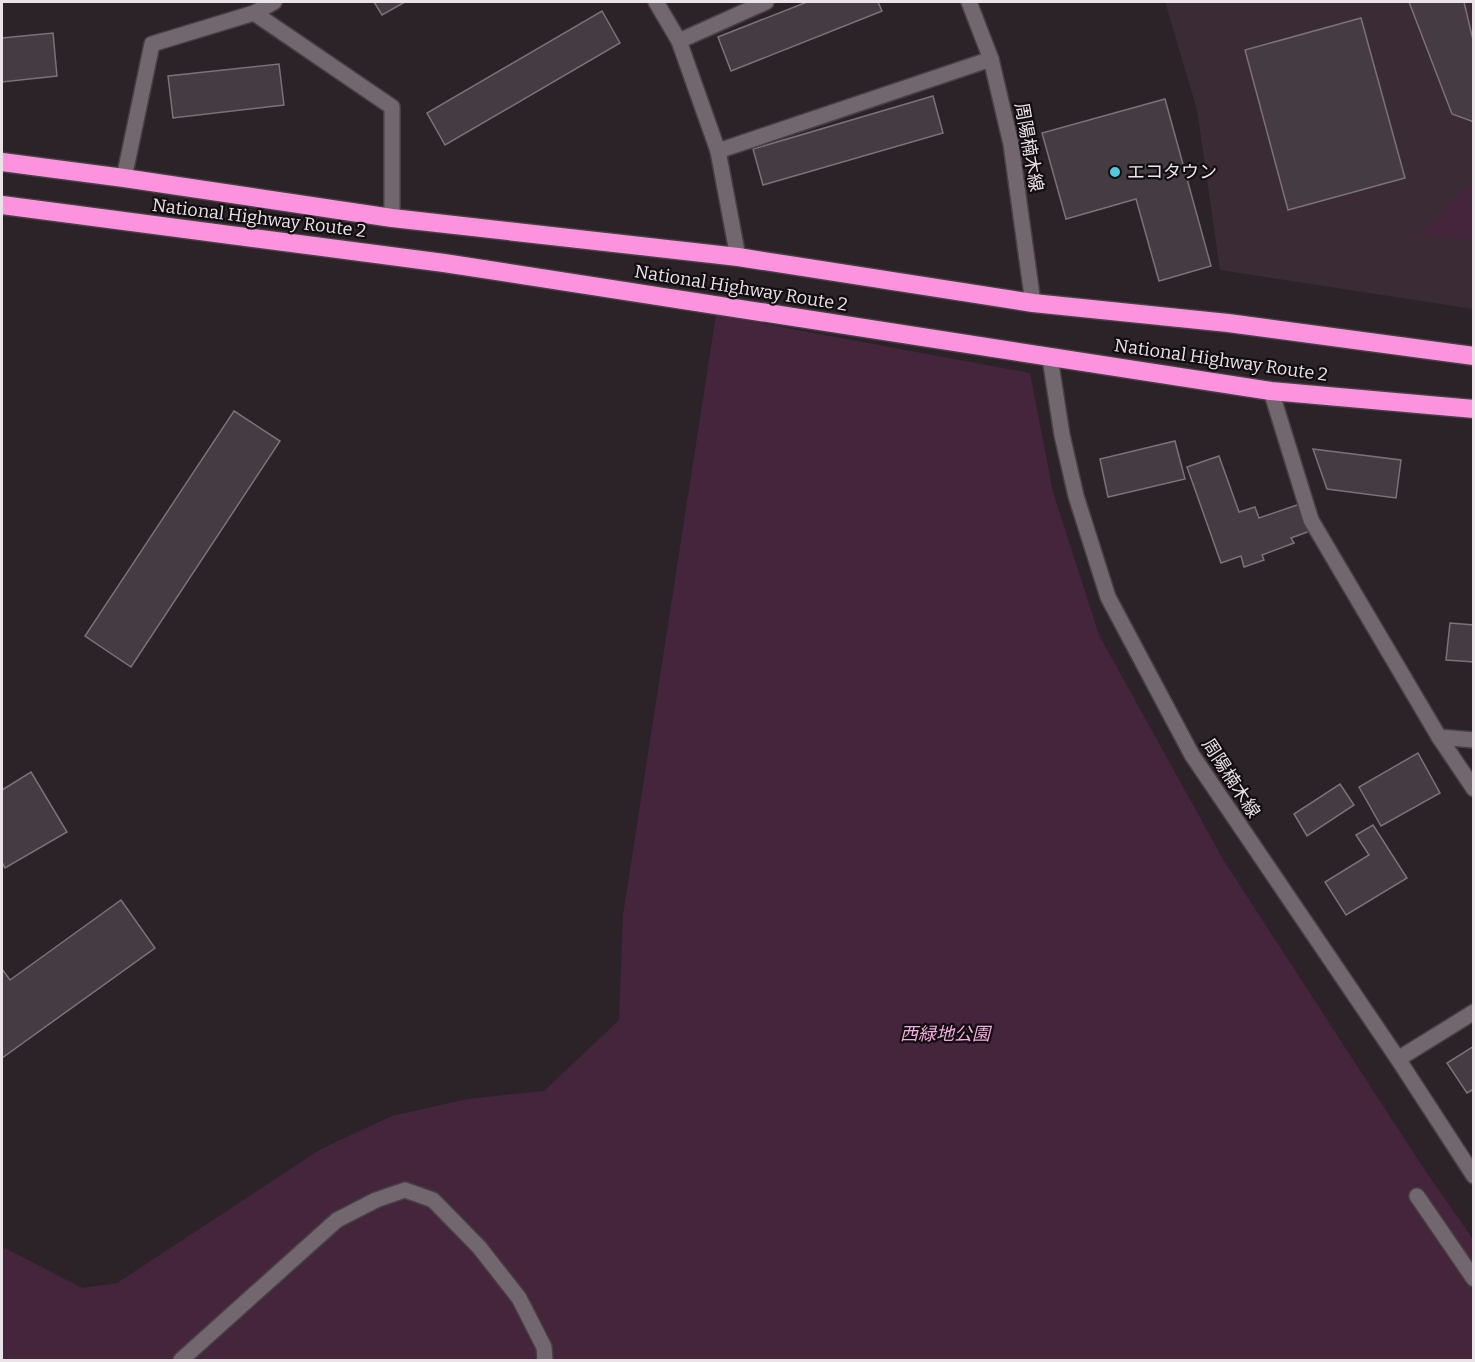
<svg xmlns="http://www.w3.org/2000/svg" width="1475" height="1362" font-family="Bitter,'Noto Sans JP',serif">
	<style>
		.built { fill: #3a2b35 }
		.green { fill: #44253b }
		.building { fill: #453b42; stroke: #7c7179; stroke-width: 1.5 }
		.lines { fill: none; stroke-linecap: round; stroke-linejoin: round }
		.minor-casing { stroke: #474044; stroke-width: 18 }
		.highway-casing { stroke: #474044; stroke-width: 21 }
		.minor { stroke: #72676f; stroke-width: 15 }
		.highway { stroke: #fd93df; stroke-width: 18 }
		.poi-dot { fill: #54cade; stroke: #120d10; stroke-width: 2 }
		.labels { text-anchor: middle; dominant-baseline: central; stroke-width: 4.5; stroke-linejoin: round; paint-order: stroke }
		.street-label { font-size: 18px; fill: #eae3e7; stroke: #120d10 }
		.poi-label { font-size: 18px; fill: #eae3e7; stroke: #120d10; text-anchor: start }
		.park-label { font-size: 18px; font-style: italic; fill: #f5acde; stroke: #120d10 }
	</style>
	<rect width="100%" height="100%" fill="#2c2329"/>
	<polygon class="built" points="1165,2 1473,2 1473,309 1220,270 1197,110"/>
	<g class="green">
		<polygon points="1466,186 1473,187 1473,240 1419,236"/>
		<polygon points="716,315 1030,373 1053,492 1099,635 1224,861 1424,1169 1473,1239 1473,1360 2,1360 2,1249 5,1248 82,1288 117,1283 321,1149 392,1116 467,1099 544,1091 619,1020 623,915"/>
	</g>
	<g class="building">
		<polygon points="374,2 405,2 382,15"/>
		<polygon points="807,2 878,2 882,11 731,71 718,37"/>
		<polygon points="1409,2 1464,2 1474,44 1474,122 1452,114"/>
		<polygon points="602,11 620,43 445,145 427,113"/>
		<polygon points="1361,18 1405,178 1288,210 1245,50"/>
		<polygon points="53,33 57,76 2,82 2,38"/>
		<polygon points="279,64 284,105 173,118 168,76"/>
		<polygon points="933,96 943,133 763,185 753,149"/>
		<polygon points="1165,99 1211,266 1159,281 1136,199 1066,219 1042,133"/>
		<polygon points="234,411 280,441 131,667 85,636"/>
		<polygon points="1175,441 1185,479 1108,497 1100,459"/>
		<polygon points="1313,449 1401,460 1396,498 1327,489"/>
		<polygon points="1219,456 1239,512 1255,507 1259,518 1300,504 1310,531 1291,538 1294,543 1262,555 1264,560 1244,567 1241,556 1221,563 1187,467"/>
		<polygon points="1450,623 1474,625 1474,662 1446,660"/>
		<polygon points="1418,753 1440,793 1381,826 1359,787"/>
		<polygon points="31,772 67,832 5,868 2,862 2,790"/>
		<polygon points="1340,784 1354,805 1307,836 1294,814"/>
		<polygon points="1373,825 1407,878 1346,915 1325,882 1369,855 1356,835"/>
		<polygon points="121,900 155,948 2,1058 2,969 10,980"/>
		<polygon points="1474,1046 1474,1089 1467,1093 1447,1063"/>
	</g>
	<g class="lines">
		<defs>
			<g id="minor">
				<polyline points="656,2 679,41 718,151 738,257"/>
				<polyline points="969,2 991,59 1011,144 1033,303"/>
				<polyline points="254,13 392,107 392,218"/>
				<polyline points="679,41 766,2"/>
				<polyline points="718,151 991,59"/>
				<polyline points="124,178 152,44 254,13 274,2"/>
				<polyline points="1050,358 1062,435 1076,496 1108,597 1192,755 1398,1059 1474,1176"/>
				<polyline points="1271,391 1311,520 1439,737 1474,789"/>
				<polyline points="1439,737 1474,740"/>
				<polyline points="1398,1059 1474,1012"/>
				<polyline points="1417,1196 1474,1279"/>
				<polyline points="181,1360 337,1220 376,1200 405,1190 433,1200 479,1247 519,1298 544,1347 545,1360"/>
			</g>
			<g id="highway">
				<polyline points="2,162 124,178 392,218 738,257 1033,303 1228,323 1474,356"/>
				<polyline points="2,205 444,263 1271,391 1474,409"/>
			</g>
		</defs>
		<use href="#minor" class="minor-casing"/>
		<use href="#highway" class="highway-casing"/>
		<use href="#minor" class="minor"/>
		<use href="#highway" class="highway"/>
	</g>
	<circle class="poi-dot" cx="1115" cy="172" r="6"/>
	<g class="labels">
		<g class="street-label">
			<text transform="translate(1029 147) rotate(80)">周陽楠木線</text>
			<text transform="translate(259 218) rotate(7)">National Highway Route 2</text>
			<text transform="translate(741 288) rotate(9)">National Highway Route 2</text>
			<text transform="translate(1221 360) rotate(8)">National Highway Route 2</text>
			<text transform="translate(1231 778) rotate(57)">周陽楠木線</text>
		</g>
		<g class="poi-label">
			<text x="1127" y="172">エコタウン</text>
		</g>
		<g class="park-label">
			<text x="945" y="1034">西緑地公園</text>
		</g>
	</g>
	<rect width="1475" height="1362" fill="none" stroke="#eae3e7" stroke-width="6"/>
</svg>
